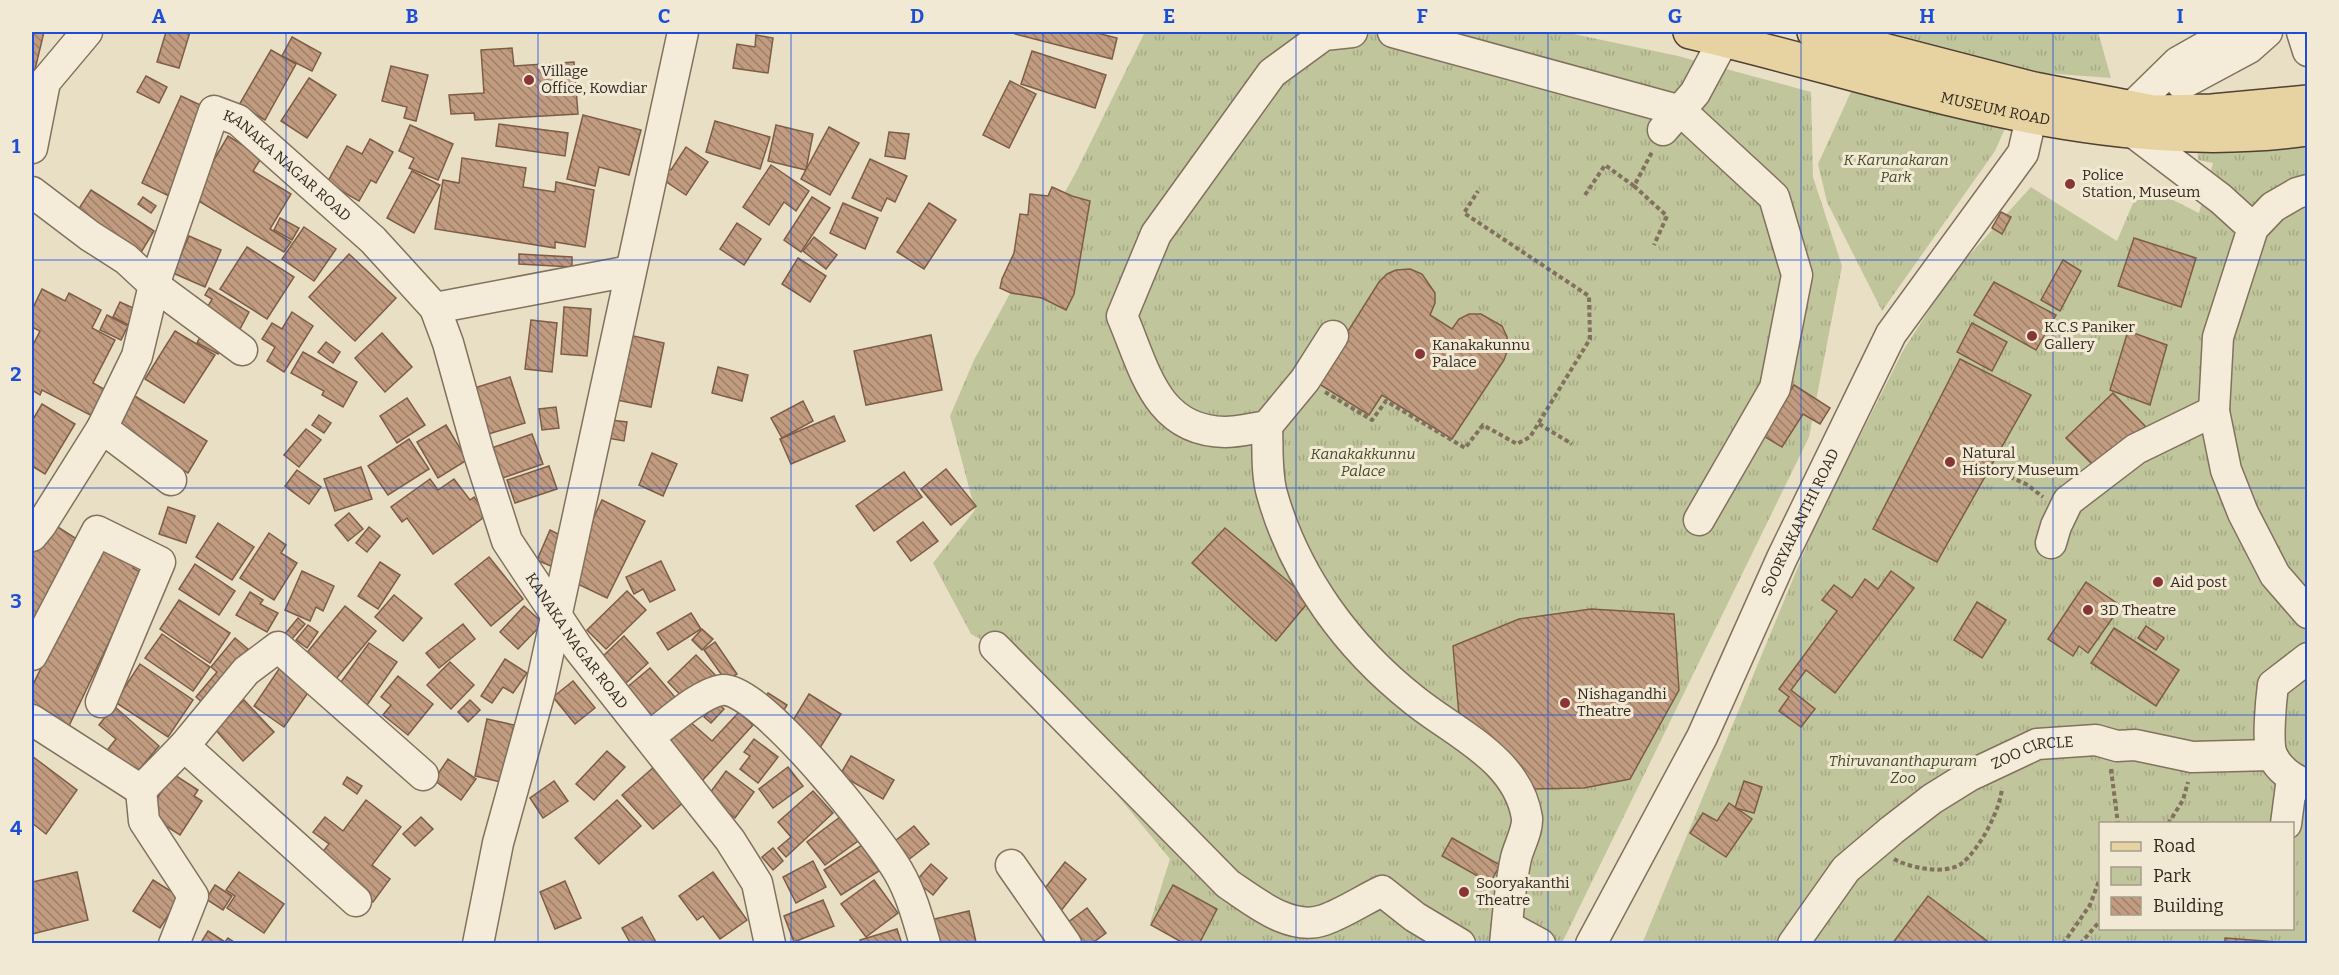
<svg xmlns="http://www.w3.org/2000/svg" width="2339" height="975" font-family="Bitter,serif">
	<style>
		.park { fill: url(#park-tufts); fill-rule: evenodd }
		.building { fill: url(#building-back-hatch); stroke: #7e5d46; stroke-width: 1.5 }
		.lines { fill: none; stroke-linecap: round; stroke-linejoin: round }
		.minor-casing { stroke: #81715e; stroke-width: 33 }
		.major-casing { stroke: #504031; stroke-width: 36 }
		.path { stroke: #81715e; stroke-width: 4; stroke-dasharray: 4.5 3; stroke-linecap: butt }
		.minor { stroke: #f4ecd8; stroke-width: 30 }
		.major { stroke: #e7d3a2; stroke-width: 33 }
		.grid { fill: none; stroke: #1d4ed8; stroke-width: 1.5; stroke-opacity: 0.55 }
		.poi-dot { fill: #893535; stroke: #f1e9d4; stroke-width: 2 }
		.labels { text-anchor: middle; dominant-baseline: central; stroke-width: 6; stroke-linejoin: round; paint-order: stroke }
		.poi-label { font-size: 15px; fill: #332920; stroke: #f1e9d4; text-anchor: start }
		.street-label { font-size: 15px; fill: #332920; stroke: #f1e9d4 }
		.park-label { font-size: 15px; font-style: italic; fill: #444d29; stroke: #f1e9d4 }
		.neatline { fill: none; stroke: #1d4ed8; stroke-width: 2 }
		.grid-label { font-size: 20px; text-anchor: middle; font-weight: bold; fill: #1d4ed8 }
	</style>
	<defs>
		<pattern id="park-tufts" width="24" height="20" patternUnits="userSpaceOnUse" patternTransform="scale(1.5)"><rect width="24" height="20" fill="#c0c59b"/><path d="M3 7l-1-3M5 7V3M7 7l1-3M15 17l-1-3M17 17v-4M19 17l1-3" fill="none" stroke="#a5a985"/></pattern>
		<pattern id="building-back-hatch" width="6" height="6" patternUnits="userSpaceOnUse" patternTransform="scale(1.5)"><rect width="6" height="6" fill="#c29c80"/><path d="M-1 5l2 2M0 0l6 6M5-1l2 2" fill="none" stroke="#9e7f68"/></pattern>
	</defs>
	<rect width="100%" height="100%" fill="#e9dfc5"/>
	<g class="park">
		<polygon points="1145,32 1564,32 1678,56 1811,92 1813,177 1842,266 1809,437 1562,943 1216,944 1196,941 1150,923 1170,859 995,647 971,634 933,563 975,510 950,416 974,360 1077,170"/>
		<polygon points="1887,32 2098,32 2111,78 2044,73"/>
		<polygon points="1856,81 2007,124 1995,151 1882,311 1827,202 1818,164"/>
		<path d="M2307,134V943L1642,944L1817,521L1904,349L1953,273L2031,187L2117,241L2141,184L2199,213L2213,163L2198,160L2197,141ZM2100,824H2292V928H2100Z"/>
	</g>
	<g class="building">
		<polygon points="32,32 44,32 32,82"/>
		<polygon points="166,32 190,32 179,68 157,62"/>
		<polygon points="1015,32 1093,32 1117,38 1112,59 1015,34"/>
		<polygon points="756,35 773,38 768,73 733,68 737,44 755,47"/>
		<polygon points="292,37 321,53 312,71 282,56"/>
		<polygon points="512,48 514,66 574,62 578,114 475,120 474,113 451,114 449,95 484,93 481,50"/>
		<polygon points="271,50 296,64 265,120 239,105"/>
		<polygon points="1032,51 1106,75 1095,108 1021,84"/>
		<polygon points="391,66 428,75 416,121 404,118 407,107 382,101"/>
		<polygon points="146,76 167,87 159,103 137,92"/>
		<polygon points="309,78 336,95 307,138 281,121"/>
		<polygon points="1010,81 1036,94 1009,148 983,135"/>
		<polygon points="181,96 209,109 169,196 142,183"/>
		<polygon points="583,115 641,130 629,175 599,167 595,186 567,179"/>
		<polygon points="715,121 770,137 760,169 706,152"/>
		<polygon points="499,124 568,133 565,156 496,146"/>
		<polygon points="410,125 453,144 438,180 409,168 414,158 399,151"/>
		<polygon points="776,125 813,134 806,170 768,161"/>
		<polygon points="829,127 859,143 830,195 801,179"/>
		<polygon points="889,132 909,134 905,159 885,156"/>
		<polygon points="228,136 262,157 253,171 291,194 270,229 291,242 284,252 192,197"/>
		<polygon points="370,139 393,152 376,183 371,180 359,201 327,183 347,146 362,154"/>
		<polygon points="686,147 708,162 686,195 653,173 659,163 671,170"/>
		<polygon points="462,158 526,168 523,187 555,192 556,182 594,190 585,247 555,242 555,248 435,229 443,180 459,183"/>
		<polygon points="870,159 907,176 895,202 887,198 881,211 852,198"/>
		<polygon points="771,165 809,191 796,211 784,202 769,225 743,207"/>
		<polygon points="412,171 440,185 414,233 387,218"/>
		<polygon points="1052,187 1072,196 1090,201 1074,294 1066,310 1042,298 1011,293 1000,288 1002,279 1014,253 1020,214 1028,215 1030,194 1048,196"/>
		<polygon points="91,190 154,231 140,254 76,213"/>
		<polygon points="143,197 156,206 151,213 138,204"/>
		<polygon points="812,197 830,208 801,252 784,240"/>
		<polygon points="843,203 878,218 865,249 830,233"/>
		<polygon points="929,203 956,220 924,269 897,252"/>
		<polygon points="2001,212 2011,217 2002,234 1992,228"/>
		<polygon points="280,218 299,228 292,240 274,230"/>
		<polygon points="737,223 761,239 744,265 720,249"/>
		<polygon points="304,227 336,249 314,281 282,259"/>
		<polygon points="189,236 221,250 205,287 173,273"/>
		<polygon points="814,237 837,255 826,269 803,251"/>
		<polygon points="2134,238 2196,258 2181,307 2118,286"/>
		<polygon points="247,247 294,277 267,319 220,289"/>
		<polygon points="349,254 396,298 355,341 309,297"/>
		<polygon points="519,254 572,257 572,267 519,264"/>
		<polygon points="798,258 826,276 810,302 782,284"/>
		<polygon points="2063,260 2081,271 2060,311 2041,300"/>
		<polygon points="1410,269 1422,274 1435,293 1435,303 1430,315 1452,329 1459,319 1469,314 1481,314 1502,326 1507,337 1508,349 1504,360 1452,439 1382,395 1369,415 1316,382 1379,282 1387,274 1396,270"/>
		<polygon points="1994,282 2056,315 2036,350 1974,315"/>
		<polygon points="209,288 249,312 240,329 206,310 212,299 205,295"/>
		<polygon points="42,289 65,301 69,293 101,310 92,328 115,340 93,383 111,393 98,419 42,390 40,395 32,390 32,347 40,331 32,327 32,310"/>
		<polygon points="120,302 142,312 134,328 113,317"/>
		<polygon points="564,307 591,309 587,356 561,354"/>
		<polygon points="292,312 313,326 284,372 267,361 275,347 262,339 272,323 282,329"/>
		<polygon points="107,315 128,326 121,340 100,330"/>
		<polygon points="531,320 557,323 552,372 525,369"/>
		<polygon points="1972,323 2007,342 1992,371 1957,352"/>
		<polygon points="175,331 215,355 184,403 145,379"/>
		<polygon points="2128,331 2167,345 2150,405 2110,390"/>
		<polygon points="202,333 223,345 218,354 197,343"/>
		<polygon points="382,333 412,367 385,392 355,358"/>
		<polygon points="625,334 664,343 651,407 612,399"/>
		<polygon points="931,335 942,390 866,405 854,351"/>
		<polygon points="326,342 340,352 333,363 318,352"/>
		<polygon points="303,352 357,382 343,407 322,395 324,391 291,373"/>
		<polygon points="1960,359 2031,395 1937,562 1873,529"/>
		<polygon points="718,367 748,375 742,401 712,393"/>
		<polygon points="510,377 525,423 485,435 471,389"/>
		<polygon points="1794,385 1830,408 1820,424 1803,414 1782,447 1762,435"/>
		<polygon points="130,393 207,441 188,473 110,425"/>
		<polygon points="2113,393 2146,427 2099,471 2066,438"/>
		<polygon points="407,398 425,425 397,443 380,416"/>
		<polygon points="803,401 813,421 782,438 771,418"/>
		<polygon points="42,404 75,424 45,474 32,466 32,421"/>
		<polygon points="556,407 559,428 542,430 539,409"/>
		<polygon points="319,415 331,423 324,433 312,425"/>
		<polygon points="834,416 845,441 791,464 780,439"/>
		<polygon points="610,420 627,422 624,441 607,438"/>
		<polygon points="446,425 467,460 438,478 417,442"/>
		<polygon points="306,429 321,440 299,467 284,455"/>
		<polygon points="532,434 543,464 491,482 480,452"/>
		<polygon points="409,439 429,469 388,495 368,466"/>
		<polygon points="652,453 677,464 663,496 639,485"/>
		<polygon points="549,466 557,489 515,503 507,480"/>
		<polygon points="361,467 372,499 335,511 324,479"/>
		<polygon points="946,469 976,506 951,525 921,489"/>
		<polygon points="297,470 321,487 309,504 285,486"/>
		<polygon points="904,472 922,497 874,531 856,506"/>
		<polygon points="430,479 438,490 454,479 470,500 474,497 487,515 433,554 407,518 402,522 391,507"/>
		<polygon points="602,500 645,521 607,598 565,578"/>
		<polygon points="168,507 195,516 186,543 159,534"/>
		<polygon points="349,513 363,529 348,541 335,525"/>
		<polygon points="47,520 89,547 32,636 32,544"/>
		<polygon points="923,522 938,541 911,561 897,542"/>
		<polygon points="218,523 254,547 232,580 196,557"/>
		<polygon points="369,527 380,536 367,552 356,543"/>
		<polygon points="1225,528 1310,600 1276,641 1192,563"/>
		<polygon points="550,530 566,538 553,567 537,560"/>
		<polygon points="269,533 286,545 281,553 297,563 274,600 240,578"/>
		<polygon points="104,547 135,558 133,568 142,573 67,730 32,713 32,687 93,559 99,562"/>
		<polygon points="489,557 523,599 491,626 455,584"/>
		<polygon points="661,561 675,590 650,602 643,589 634,594 626,577"/>
		<polygon points="380,562 400,575 378,609 358,596"/>
		<polygon points="195,564 235,591 219,615 179,589"/>
		<polygon points="302,571 334,586 323,611 316,607 310,621 285,610"/>
		<polygon points="1891,571 1914,588 1835,693 1806,670 1791,690 1815,709 1801,727 1779,711 1789,697 1779,689 1837,611 1822,600 1834,585 1852,598 1865,579 1878,589"/>
		<polygon points="2086,582 2121,606 2088,653 2079,646 2073,656 2048,639"/>
		<polygon points="627,591 646,610 606,649 587,630"/>
		<polygon points="250,592 263,600 260,604 278,613 267,632 236,615"/>
		<polygon points="394,595 422,618 403,641 375,617"/>
		<polygon points="179,600 230,633 210,663 160,629"/>
		<polygon points="1977,602 2006,620 1982,658 1954,640"/>
		<polygon points="345,606 376,631 335,680 305,655"/>
		<polygon points="524,606 543,623 518,649 500,632"/>
		<polygon points="1591,609 1674,614 1679,690 1630,779 1584,788 1532,789 1459,715 1453,646 1519,619"/>
		<polygon points="691,613 701,629 668,650 657,633"/>
		<polygon points="298,618 305,624 291,640 284,635"/>
		<polygon points="463,624 475,639 439,668 426,653"/>
		<polygon points="308,625 318,632 307,648 296,640"/>
		<polygon points="2146,626 2164,638 2156,650 2138,638"/>
		<polygon points="2114,628 2179,670 2156,706 2091,663"/>
		<polygon points="702,629 713,639 702,650 692,640"/>
		<polygon points="162,634 210,667 193,691 145,658"/>
		<polygon points="624,636 648,663 625,684 601,658"/>
		<polygon points="235,638 248,649 224,678 209,708 196,697 217,672 211,667"/>
		<polygon points="715,642 737,674 726,681 704,650"/>
		<polygon points="369,643 397,662 365,708 336,689"/>
		<polygon points="696,655 718,678 690,705 668,682"/>
		<polygon points="505,659 527,673 513,693 503,687 492,703 481,696"/>
		<polygon points="450,662 474,685 451,709 427,685"/>
		<polygon points="140,664 193,700 168,737 115,702"/>
		<polygon points="281,666 312,687 284,727 254,706"/>
		<polygon points="650,668 679,702 654,723 625,689"/>
		<polygon points="398,676 433,704 408,735 383,715 391,705 381,697"/>
		<polygon points="573,681 595,708 575,724 553,697"/>
		<polygon points="768,693 787,705 778,720 759,707"/>
		<polygon points="809,694 841,714 818,751 786,732"/>
		<polygon points="244,700 274,732 243,761 214,728"/>
		<polygon points="470,700 480,710 468,722 458,712"/>
		<polygon points="717,703 724,709 711,723 704,717"/>
		<polygon points="114,706 159,746 133,777 105,753 116,739 99,725"/>
		<polygon points="739,712 753,725 701,782 663,747 688,720 712,741"/>
		<polygon points="487,719 514,725 501,782 475,776"/>
		<polygon points="754,739 778,757 758,783 740,769 750,756 744,752"/>
		<polygon points="607,751 625,767 594,800 576,784"/>
		<polygon points="32,756 77,790 46,834 32,823"/>
		<polygon points="851,756 894,780 883,799 840,775"/>
		<polygon points="448,759 476,779 461,800 434,780"/>
		<polygon points="655,766 685,801 653,829 622,795"/>
		<polygon points="788,767 803,786 773,808 759,789"/>
		<polygon points="726,771 754,792 735,818 707,797"/>
		<polygon points="173,774 198,790 194,796 202,801 180,835 147,814"/>
		<polygon points="347,777 362,786 357,794 343,784"/>
		<polygon points="554,781 568,801 543,818 530,798"/>
		<polygon points="1744,781 1762,787 1754,813 1735,808"/>
		<polygon points="813,791 833,813 786,857 778,848 791,837 778,822"/>
		<polygon points="366,800 401,827 372,865 390,879 373,902 317,859 329,844 313,832 325,817 343,831"/>
		<polygon points="617,800 641,826 599,864 575,838"/>
		<polygon points="1729,803 1752,819 1726,857 1690,833 1703,813 1717,821"/>
		<polygon points="421,817 433,829 415,846 403,834"/>
		<polygon points="840,817 858,841 825,865 807,842"/>
		<polygon points="914,826 929,844 899,867 885,849"/>
		<polygon points="1452,838 1500,865 1490,883 1442,856"/>
		<polygon points="862,845 879,871 841,895 824,870"/>
		<polygon points="773,848 783,861 773,870 762,857"/>
		<polygon points="813,861 826,887 796,903 783,877"/>
		<polygon points="1065,862 1086,879 1060,912 1039,896"/>
		<polygon points="931,864 947,878 933,895 916,881"/>
		<polygon points="77,872 88,920 32,934 32,882"/>
		<polygon points="239,872 284,904 264,933 227,908 235,896 226,890"/>
		<polygon points="713,872 747,920 720,939 703,916 697,920 679,896"/>
		<polygon points="153,880 180,897 160,928 133,911"/>
		<polygon points="874,880 898,913 866,937 841,904"/>
		<polygon points="565,881 581,918 555,929 540,892"/>
		<polygon points="215,885 232,896 223,910 206,899"/>
		<polygon points="1173,885 1217,909 1199,944 1185,944 1151,925"/>
		<polygon points="1928,896 1991,944 1892,944"/>
		<polygon points="823,900 834,926 794,942 784,916"/>
		<polygon points="1087,908 1106,933 1091,944 1082,944 1067,923"/>
		<polygon points="969,911 976,942 935,944 930,920"/>
		<polygon points="642,917 657,944 631,944 622,928"/>
		<polygon points="897,929 902,944 861,944 860,940"/>
		<polygon points="208,931 225,942 228,938 237,944 200,944"/>
		<polygon points="2225,938 2277,942 2277,944 2225,944"/>
	</g>
	<g class="lines">
		<defs>
			<g id="minor">
				<polyline points="1393,32 1681,111 1774,197 1797,275 1775,388 1699,520"/>
				<polyline points="2231,32 2178,62 2131,108 2133,132 2221,199 2253,228"/>
				<polyline points="2302,32 2308,51"/>
				<polyline points="2182,84 2249,48 2267,32"/>
				<polyline points="1663,130 1695,93 1724,39"/>
				<polyline points="32,148 45,82 87,32"/>
				<polyline points="2308,190 2297,193 2273,207 2253,228 2218,337 2214,411 2226,470 2243,513 2275,575 2308,613"/>
				<polyline points="32,192 90,236 126,259 154,285 242,350"/>
				<polyline points="435,308 630,271"/>
				<path d="M1333,336L1305,380L1267,426C1253,428 1238,432 1225,432C1156,431 1145,370 1122,316L1156,234L1272,73L1324,35L1352,32"/>
				<path d="M1267,426C1268,447 1266,473 1272,494C1295,576 1348,648 1414,700C1456,734 1518,759 1527,818C1528,830 1519,846 1516,858C1510,885 1508,915 1505,944"/>
				<polyline points="102,428 171,480"/>
				<path id="s1" d="M32,536L41,525L102,428L137,356L154,285L214,111L238,120L373,240L435,308L448,343L478,451L507,541L578,648L730,840L757,883L770,944"/>
				<polyline points="2051,543 2056,526 2068,501 2136,449 2214,411"/>
				<path d="M995,647L1228,884C1254,901 1290,932 1324,920C1344,913 1363,900 1382,891L1415,917L1460,944"/>
				<polyline points="32,655 97,531 160,562 101,702"/>
				<path d="M2308,658L2273,685C2271,700 2267,743 2272,755C2279,770 2294,780 2308,785"/>
				<polyline points="32,720 141,790 184,746 246,671 278,647 423,775"/>
				<path d="M649,737C667,724 700,693 722,690C759,685 878,837 898,871C911,893 918,919 925,944"/>
				<polyline points="184,746 356,901"/>
				<polyline points="141,790 144,821 193,896 174,944"/>
				<polyline points="2286,824 2292,778"/>
				<polyline points="1011,865 1066,944"/>
				<polyline points="1507,926 1540,944"/>
				<polyline points="478,944 498,843 540,691 683,32"/>
				<path id="s2" d="M1591,944L1702,737L1782,558L1891,334L2023,153L2031,118"/>
				<path id="s3" d="M1793,944L1846,869L1892,830L1932,799L1969,776L2037,744L2096,740L2117,746L2135,745L2192,757L2272,755"/>
			</g>
			<g id="major">
				<path id="s4" d="M1690,32C1892,79 2097,159 2308,129"/>
				<polyline points="1814,32 2034,89 2153,112 2212,111 2308,102"/>
			</g>
		</defs>
		<use href="#minor" class="minor-casing"/>
		<use href="#major" class="major-casing"/>
		<g class="path">
			<polyline points="1634,186 1667,216 1654,245"/>
			<polyline points="1585,195 1605,165 1634,186 1652,152"/>
			<polyline points="1325,392 1372,420 1386,401 1465,448 1483,425 1517,444 1530,437 1590,339 1589,296 1464,213 1478,191"/>
			<polyline points="1539,424 1572,444"/>
			<polyline points="1996,471 2026,484 2043,497"/>
			<polyline points="2111,769 2118,824"/>
			<polyline points="2168,824 2183,800 2188,782"/>
			<path d="M1894,859C1910,868 1945,875 1961,864C1979,850 2000,811 2002,788"/>
			<polyline points="2063,944 2090,905 2100,878"/>
			<polyline points="2080,944 2100,921"/>
		</g>
		<use href="#minor" class="minor"/>
		<use href="#major" class="major"/>
	</g>
	<path class="grid" d="M286,32V944M538,32V944M791,32V944M1043,32V944M1296,32V944M1548,32V944M1801,32V944M2053,32V944M32,260H2308M32,488H2308M32,715H2308"/>
	<g class="poi-dot">
		<circle cx="529" cy="80" r="6"/>
		<circle cx="2070" cy="184" r="6"/>
		<circle cx="2032" cy="336" r="6"/>
		<circle cx="1420" cy="354" r="6"/>
		<circle cx="1950" cy="462" r="6"/>
		<circle cx="2158" cy="582" r="6"/>
		<circle cx="2088" cy="610" r="6"/>
		<circle cx="1565" cy="703" r="6"/>
		<circle cx="1464" cy="892" r="6"/>
	</g>
	<g class="labels">
		<g class="poi-label">
			<text x="541" y="71">Village<tspan x="541" dy="17">Office, Kowdiar</tspan></text>
			<text x="2082" y="175">Police<tspan x="2082" dy="17">Station, Museum</tspan></text>
			<text x="2044" y="327">K.C.S Paniker<tspan x="2044" dy="17">Gallery</tspan></text>
			<text x="1432" y="345">Kanakakunnu<tspan x="1432" dy="17">Palace</tspan></text>
			<text x="1962" y="453">Natural<tspan x="1962" dy="17">History Museum</tspan></text>
			<text x="2170" y="582">Aid post</text>
			<text x="2100" y="610">3D Theatre</text>
			<text x="1577" y="694">Nishagandhi<tspan x="1577" dy="17">Theatre</tspan></text>
			<text x="1476" y="883">Sooryakanthi<tspan x="1476" dy="17">Theatre</tspan></text>
		</g>
		<g class="street-label">
			<text stroke="none"><textPath href="#s4" startOffset="315">MUSEUM ROAD</textPath></text>
			<text stroke="none"><textPath href="#s1" startOffset="558">KANAKA NAGAR ROAD</textPath></text>
			<text stroke="none"><textPath href="#s2" startOffset="471">SOORYAKANTHI ROAD</textPath></text>
			<text stroke="none"><textPath href="#s1" startOffset="1130">KANAKA NAGAR ROAD</textPath></text>
			<text stroke="none"><textPath href="#s3" startOffset="315">ZOO CIRCLE</textPath></text>
		</g>
		<g class="park-label">
			<text x="1896" y="160">K Karunakaran<tspan x="1896" dy="17">Park</tspan></text>
			<text x="1363" y="454">Kanakakkunnu<tspan x="1363" dy="17">Palace</tspan></text>
			<text x="1903" y="761">Thiruvananthapuram<tspan x="1903" dy="17">Zoo</tspan></text>
		</g>
	</g>
	<rect width="2339" height="975" fill="none" stroke="#f1e9d4" stroke-width="66"/>
	<rect x="2099" y="822" width="195" height="108" fill="#f1e9d4" stroke="#a59c8c" stroke-width="1.5"/>
	<rect x="2111" y="842" width="30" height="9" fill="#e7d3a2" stroke="#a59c8c" stroke-width="1.5"/>
	<text x="2153" y="852" font-size="18" fill="#332920">Road</text>
	<rect x="2111" y="867" width="30" height="18" fill="url(#park-tufts)" stroke="#a59c8c" stroke-width="1.5"/>
	<text x="2153" y="882" font-size="18" fill="#332920">Park</text>
	<rect x="2111" y="897" width="30" height="18" fill="url(#building-back-hatch)" stroke="#a59c8c" stroke-width="1.5"/>
	<text x="2153" y="912" font-size="18" fill="#332920">Building</text>
	<rect x="33" y="33" width="2273" height="909" class="neatline"/>
	<g class="grid-label">
		<text x="159" y="23">A</text>
		<text x="412" y="23">B</text>
		<text x="664" y="23">C</text>
		<text x="917" y="23">D</text>
		<text x="1169" y="23">E</text>
		<text x="1422" y="23">F</text>
		<text x="1675" y="23">G</text>
		<text x="1927" y="23">H</text>
		<text x="2180" y="23">I</text>
		<text x="16" y="153">1</text>
		<text x="16" y="381">2</text>
		<text x="16" y="608">3</text>
		<text x="16" y="835">4</text>
	</g>
</svg>
